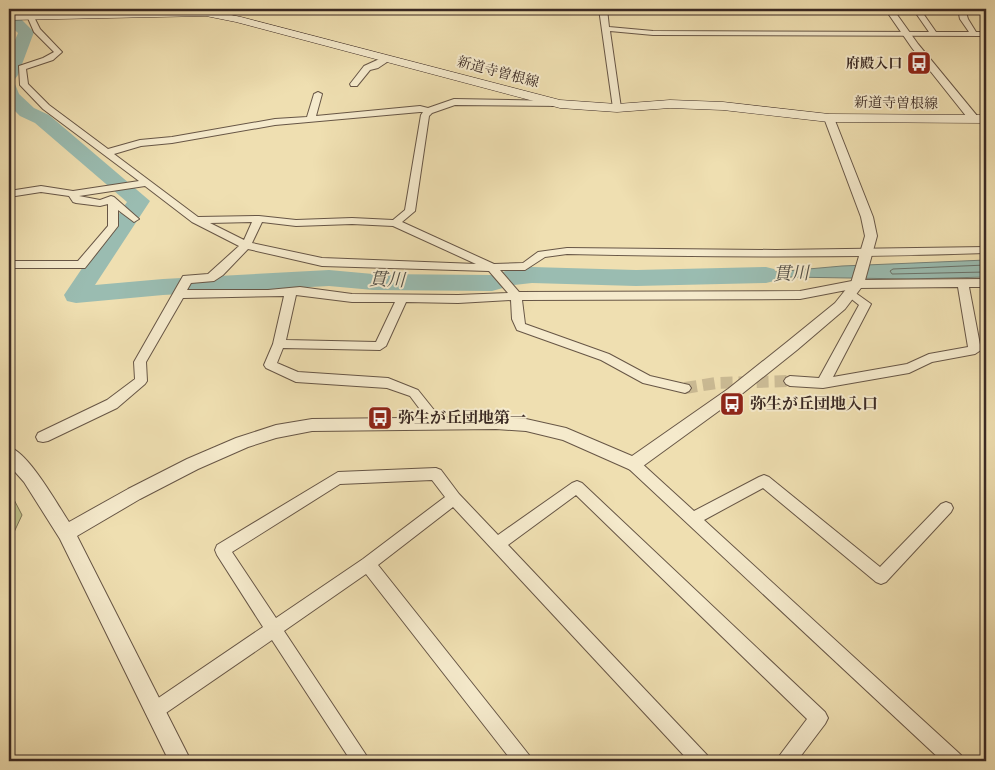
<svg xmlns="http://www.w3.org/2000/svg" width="995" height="770" font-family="'IM FELL Double Pica','Noto Serif JP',serif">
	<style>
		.green { fill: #bec088; stroke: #7c7456 }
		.water { fill: #9abcb1; stroke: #748178 }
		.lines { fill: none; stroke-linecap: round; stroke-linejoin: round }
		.shore { stroke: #6a726a; stroke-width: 1 }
		.river { fill: #9abcb1; fill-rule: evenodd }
		.minor-tunnel { stroke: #cbbb95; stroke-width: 12; stroke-dasharray: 12 6; stroke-linecap: butt }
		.minor-casing { stroke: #675646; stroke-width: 2 }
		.tertiary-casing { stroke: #675646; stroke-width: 2 }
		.secondary-casing { stroke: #3a2923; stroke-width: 1 }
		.minor { fill: #f5eacc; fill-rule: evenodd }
		.tertiary { fill: #f5eacc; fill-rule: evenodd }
		.secondary { fill: #f5eacc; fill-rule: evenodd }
		.labels { text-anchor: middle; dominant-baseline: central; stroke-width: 4; stroke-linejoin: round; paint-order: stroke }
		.far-poi-label { font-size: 14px; font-weight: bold; fill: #3a2923; stroke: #f5eacc; text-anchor: end }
		.far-street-label { font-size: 14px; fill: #3a2923; stroke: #f5eacc }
		.poi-label { font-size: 16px; font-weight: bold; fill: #3a2923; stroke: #f5eacc; text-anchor: start }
		.water-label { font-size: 18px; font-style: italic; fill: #524e46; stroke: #f5eacc }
	</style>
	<rect width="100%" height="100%" fill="#efdfb1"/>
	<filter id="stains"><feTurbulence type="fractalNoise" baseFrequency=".004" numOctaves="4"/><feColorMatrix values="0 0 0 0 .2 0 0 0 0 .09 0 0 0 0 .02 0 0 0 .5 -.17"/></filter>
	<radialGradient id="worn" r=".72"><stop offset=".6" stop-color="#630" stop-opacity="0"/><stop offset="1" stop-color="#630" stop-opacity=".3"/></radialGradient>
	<polygon class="green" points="9,490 22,515 9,543"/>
	<polygon class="water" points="986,260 986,277 909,279 730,276 842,266"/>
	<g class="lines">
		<polyline class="shore" points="986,265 893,269 890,271 892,274 986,272"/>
		<g class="river">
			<polygon points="9,9 21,9 22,20 34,32 18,75 15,79 9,80 9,54 18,33 9,25"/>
			<polygon points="9,83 15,84 19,94 34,108 49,115 150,201 95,285 163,279 329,270 373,274 492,275 513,269 532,267 636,270 766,267 774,269 778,275 774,281 766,283 636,286 532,283 514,285 492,291 373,290 329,286 163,295 76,303 67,301 64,295 127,202 35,123 20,116 9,105"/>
		</g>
		<polyline class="minor-tunnel" points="685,388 716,383 790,381"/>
		<defs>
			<g id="minor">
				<path d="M24,9H30L40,29L62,52L53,60L26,69L28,84L49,105L108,149L140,140L172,137L275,119L307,117L314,94L318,92L322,94L316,116L420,106L428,108L454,99L560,101L563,102V106L455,105L432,113L429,116L415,211L402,222L494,264L523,263L538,252L567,248L776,250L986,247V253C846,258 707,257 567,254L545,257L525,270H500L519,292L800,291L857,280L986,279V287H969L981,350L975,354L932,362L909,373L823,388L790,386L786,384L784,381L786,378L790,376L819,378L859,305L844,293L850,289L871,304L833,377L907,364L929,354L968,347L958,287L857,288L800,299L522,300L525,324L609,354L650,376L689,385L691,388L689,391L685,393L643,383L601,360L517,330L512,319L511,300L458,303L406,302L386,346L380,350L283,348L277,363L298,372L388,378L418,390L434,410L438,424L436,428L431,429L426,428L422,412L410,396L387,388L296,382L266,368L264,365L273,344L284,296L183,298L146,362L147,381L145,384L117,408L48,441L43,442L38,441L36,437L38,433L107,400L135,379L134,362L183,276L208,274L239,246L192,222L145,186L79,196L100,200L111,196L114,197L139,219L134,222L118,210V226L85,268H9L10,261H78L108,226V204L100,206L76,203L73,202L69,196L41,192L9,197V191L41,186L73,191L139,181L43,109L20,85L19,66L43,58L54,52L34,32ZM420,112H423L421,115L405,210L393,220L352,218L296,220L259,216L198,217L114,154L141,146L172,143L275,125ZM252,222L244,240L210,223ZM262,222L296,226L352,224L393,226L476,264L322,258L252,243ZM248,249L322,266L489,271L508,293L458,295L352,294L300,287L268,290H187L191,283L214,281L223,275ZM296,295L352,302H395L376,342L286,340Z"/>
				<polygon points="599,9 607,9 609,27 653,31 929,32 913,9 920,9 936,32 969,32 960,19 958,9 965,9 968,19 976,32 986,32 986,36 653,35 610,31 621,108 617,111 613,108"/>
				<polygon points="386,56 393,58 378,68 370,70 357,86 351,86 350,84 364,66"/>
				<polygon points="633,458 638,460 694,511 759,477 764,475 769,477 880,567 941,504 946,502 951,504 953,508 951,512 886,582 881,584 876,582 763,488 704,520 961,755 964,761 942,761 628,468 626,464 628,460"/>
				<path d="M436,468L441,470L459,494L498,535L572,483L577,481L582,483L825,712L828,718L825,724L797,761H777L780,755L807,719L576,495L508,545L707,755L710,761H689L453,507L378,565L529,755L532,761H512L366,574L284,631L370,761H351L272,640L160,717L154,720L148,717L145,711L148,705L263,627L217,555L215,550L217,545L338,472ZM432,480L445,497L363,559L276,618L232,552L340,484Z"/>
			</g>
			<g id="tertiary">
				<polygon points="885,9 893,9 918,44 978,117 979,119 978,121 970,121 912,48"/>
				<path d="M829,115L834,118L873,217L877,236L864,284L845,309L797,350L738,397L639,469L633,471L563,440L526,431L496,429L312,431L276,438L248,447L198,469L140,499L77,536L191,761H169L60,539L24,482L9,465V447C29,453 57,504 69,522L128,489L187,459L236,438L276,425L312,419L496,417L526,419L566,428L632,456L728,389L787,342L835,303L851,283L865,236L861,217L824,118Z"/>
			</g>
			<polygon id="secondary" points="206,10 241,17 560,100 617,104 670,100 723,102 829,114 986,115 986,123 829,122 723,110 670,108 617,112 560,108 236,22 206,16 9,20 9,14"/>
		</defs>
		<use href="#minor" class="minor-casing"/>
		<use href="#tertiary" class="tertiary-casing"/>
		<use href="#secondary" class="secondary-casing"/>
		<use href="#minor" class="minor"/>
		<use href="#tertiary" class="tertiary"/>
		<use href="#secondary" class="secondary"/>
	</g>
	<defs>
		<symbol id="bus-square" viewBox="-11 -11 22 22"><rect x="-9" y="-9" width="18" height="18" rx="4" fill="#8f2418" stroke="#f5eacc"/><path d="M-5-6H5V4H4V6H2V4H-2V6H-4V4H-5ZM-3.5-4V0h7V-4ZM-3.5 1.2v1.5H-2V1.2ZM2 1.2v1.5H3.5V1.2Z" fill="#fff"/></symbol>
	</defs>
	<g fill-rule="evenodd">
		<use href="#bus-square" x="905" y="49" width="28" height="28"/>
		<use href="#bus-square" x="718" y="390" width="28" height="28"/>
		<use href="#bus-square" x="366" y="404" width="28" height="28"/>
	</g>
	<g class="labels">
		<g class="far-poi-label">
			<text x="902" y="63">府殿入口</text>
		</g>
		<g class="far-street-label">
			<text transform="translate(498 72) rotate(15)">新道寺曽根線</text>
			<text transform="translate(896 103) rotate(1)">新道寺曽根線</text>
		</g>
		<g class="poi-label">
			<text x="750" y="404">弥生が丘団地入口</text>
			<text x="398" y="418">弥生が丘団地第一</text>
		</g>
		<g class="water-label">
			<text transform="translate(791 274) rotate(-2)">貫川</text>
			<text transform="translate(387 280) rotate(2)">貫川</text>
		</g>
	</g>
	<rect width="995" height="770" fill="none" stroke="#efdfb1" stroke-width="30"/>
	<rect x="10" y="10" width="975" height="750" fill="none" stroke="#3a2923" stroke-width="2.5"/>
	<rect x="15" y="15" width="965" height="740" fill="none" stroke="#3a2923"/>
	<rect width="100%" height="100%" filter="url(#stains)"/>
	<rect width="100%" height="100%" fill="url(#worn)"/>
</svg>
